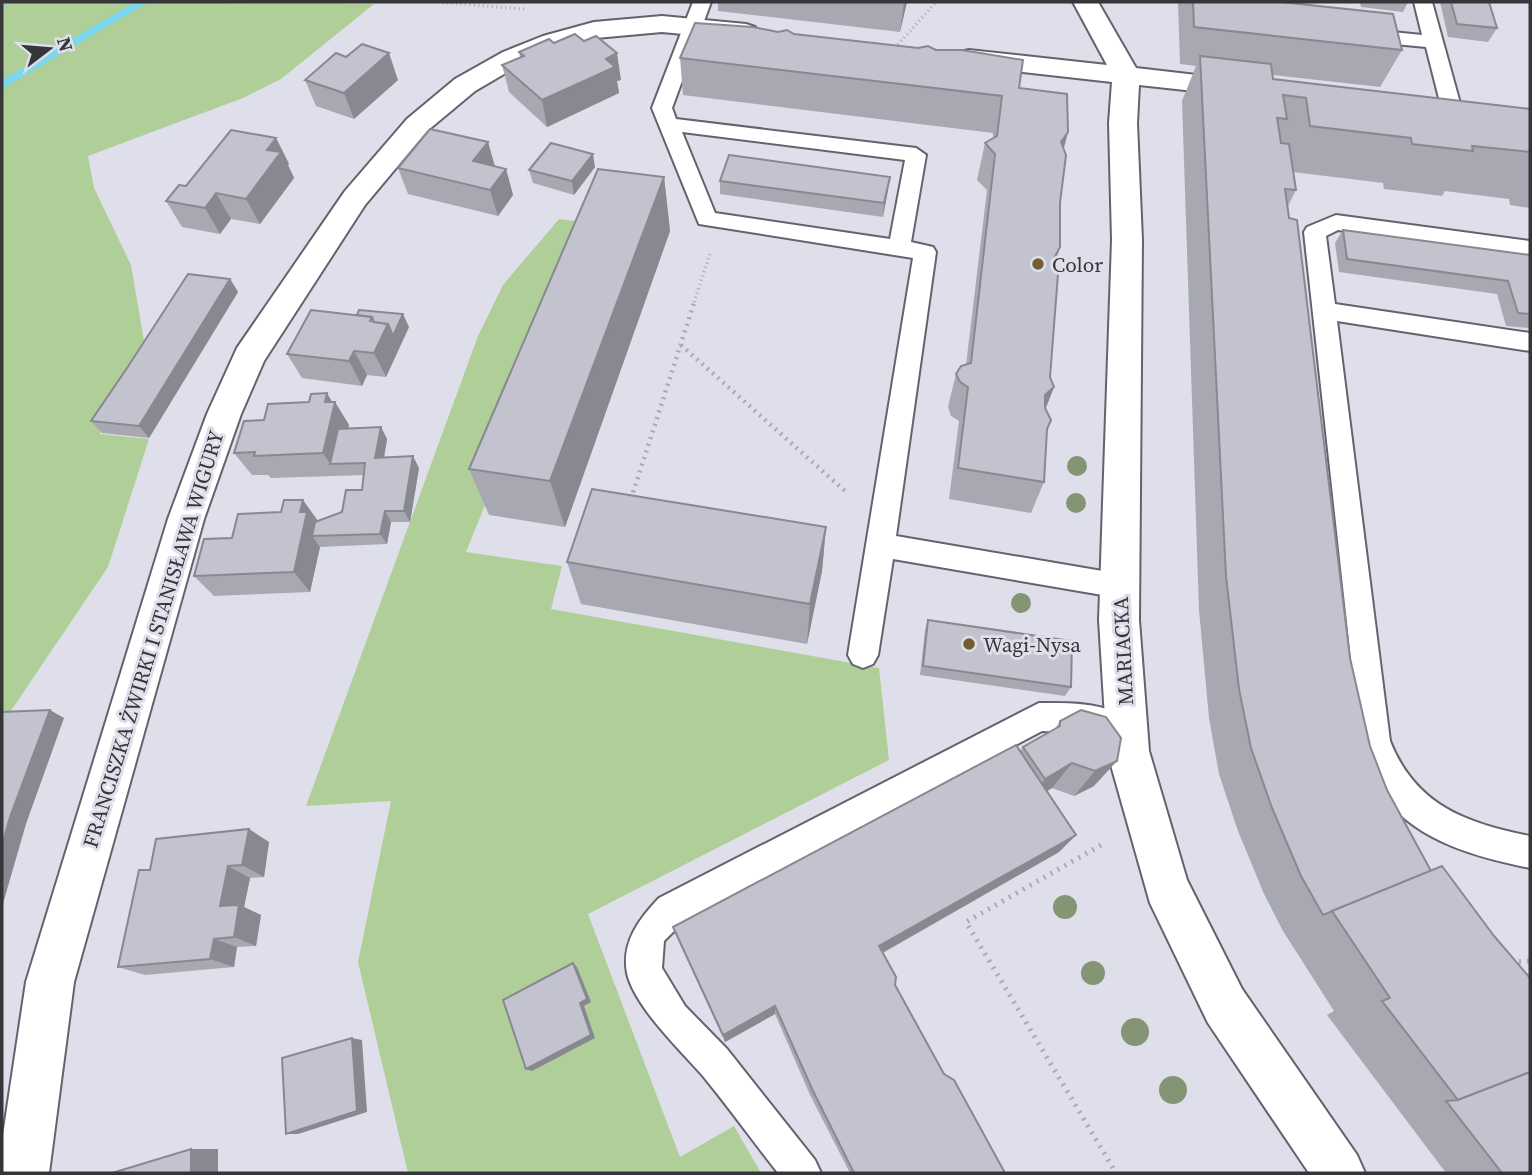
<svg xmlns="http://www.w3.org/2000/svg" width="1532" height="1175" font-family="'Source Serif 4',serif">
	<style>
		.green { fill: #b0ce97 }
		.lines { fill: none; stroke-linecap: round; stroke-linejoin: round }
		.stream { fill: #7bd8ed; fill-rule: evenodd }
		.service-casing { stroke: #62636d; stroke-width: 4 }
		.minor-casing { stroke: #62636d; stroke-width: 4 }
		.path-far2 { stroke: #a9aab3; stroke-width: 3.5; stroke-dasharray: 1 3.5; stroke-linecap: butt }
		.path-far1 { stroke: #a9aab3; stroke-width: 4.5; stroke-dasharray: 2 5; stroke-linecap: butt }
		.path { stroke: #a9aab3; stroke-width: 5; stroke-dasharray: 2 6; stroke-linecap: butt }
		.service { fill: #fff; fill-rule: evenodd }
		.minor { fill: #fff; fill-rule: evenodd }
		.tree { fill: #849576 }
		.wall { fill: #a7a8b1 }
		.shaded-wall { fill: #888890 }
		.building { fill: #c2c3ce; stroke: #888890; stroke-width: 2 }
		.poi-dot { fill: #735f2e; stroke: #dedfea; stroke-width: 2.5 }
		.labels { text-anchor: middle; dominant-baseline: central; stroke-width: 6; stroke-linejoin: round; paint-order: stroke }
		.poi-label { font-size: 21px; fill: #35353a; stroke: #dedfea; text-anchor: start }
		.street-label { font-size: 21px; fill: #35353a; stroke: #dedfea }
	</style>
	<rect width="100%" height="100%" fill="#dedfea"/>
	<g class="green">
		<polygon points="2,2 374,4 281,79 243,98 88,156 94,188 131,265 144,341 100,434 149,439 108,567 2,724"/>
		<polygon points="559,219 599,224 466,552 562,566 551,609 879,668 889,760 588,914 680,1157 734,1126 761,1173 408,1173 358,962 391,801 306,806 478,336 503,285"/>
	</g>
	<g class="lines">
		<polygon class="stream" points="135,2 149,2 2,89 2,80"/>
		<defs>
			<g id="service">
				<path d="M693,2H711L672,108L676,119L916,148L926,155L911,242L933,247L936,252L896,536L1120,574L1130,577L1134,586L1130,595L1120,598L893,559L878,655L873,664L863,668L853,664L848,655L913,258L699,224L652,108ZM682,132L905,160L890,239L715,213Z"/>
				<polygon points="1414,2 1432,2 1463,114 1460,118 1446,118 1443,114 1426,47 1363,41 1354,35 1363,29 1422,35"/>
				<path d="M1336,215L1530,241V257L1338,230L1326,236L1335,304L1530,333V351L1337,321L1390,741C1416,806 1466,823 1530,836V868C1480,858 1419,842 1387,800C1374,782 1367,761 1360,741L1304,232L1307,227Z"/>
				<path d="M1039,703C1066,703 1090,702 1115,712L1119,722L1115,732C1102,737 1060,731 1042,731L683,922L664,941L662,968L685,1006L727,1049L815,1160L821,1173H778C753,1141 729,1108 703,1076C681,1051 634,1006 627,973C621,942 640,918 659,898Z"/>
			</g>
			<g id="minor">
				<polygon points="1073,2 1098,2 1136,68 1240,80 1250,82 1254,88 1250,94 1240,96 1139,85 1137,123 1142,240 1139,620 1149,751 1187,880 1242,989 1357,1155 1365,1173 1309,1173 1208,1023 1150,903 1107,751 1099,620 1112,240 1109,123 1112,82 969,66 960,64 956,58 960,52 969,50 1107,65"/>
				<polygon points="662,16 746,24 755,27 759,32 755,37 746,40 662,32 596,38 521,64 475,91 427,131 365,205 264,361 241,414 204,519 74,982 49,1173 2,1173 2,1142 26,982 168,519 207,414 237,348 345,191 407,119 455,79 503,52 543,36 594,22"/>
			</g>
		</defs>
		<use href="#service" class="service-casing"/>
		<use href="#minor" class="minor-casing"/>
		<g class="path-far2">
			<polyline points="438,2 524,9"/>
			<polyline points="895,48 936,2"/>
			<polyline points="694,302 710,254"/>
		</g>
		<g class="path-far1">
			<polyline points="681,345 845,491"/>
			<polyline points="631,499 695,300"/>
		</g>
		<g class="path">
			<polyline points="1101,845 966,922 1116,1173"/>
			<polyline points="1511,962 1530,961"/>
		</g>
		<use href="#service" class="service"/>
		<use href="#minor" class="minor"/>
	</g>
	<g class="tree">
		<circle cx="1077" cy="466" r="10"/>
		<circle cx="1076" cy="503" r="10"/>
		<circle cx="1021" cy="603" r="10"/>
		<circle cx="1065" cy="907" r="12"/>
		<circle cx="1093" cy="973" r="12"/>
		<circle cx="1135" cy="1032" r="14"/>
		<circle cx="1173" cy="1090" r="14"/>
	</g>
	<g class="wall">
		<polygon points="718,2 907,2 900,32 718,11"/>
		<polygon points="1178,2 1281,2 1402,50 1380,87 1273,75 1273,79 1530,109 1530,208 1510,205 1509,199 1445,191 1442,196 1411,192 1384,189 1383,183 1293,172 1296,190 1288,206 1350,658 1370,746 1530,1173 1446,1173 1327,1015 1334,1011 1283,931 1264,894 1238,831 1219,774 1209,718 1199,610 1182,101 1196,66 1180,64"/>
		<polygon points="1360,2 1408,2 1403,12 1361,7"/>
		<polygon points="1440,2 1489,2 1497,28 1488,42 1448,37"/>
		<polygon points="778,32 794,34 1019,88 1068,132 1064,148 1055,265 1050,377 1054,387 1045,410 1047,431 1044,482 1031,513 949,499 959,421 951,416 948,407 956,374 966,365 987,190 977,180 985,143 993,138 993,133 683,95 680,58"/>
		<polygon points="554,43 621,80 617,81 619,93 547,127 509,92 502,65 520,57 519,52"/>
		<polygon points="305,80 398,80 354,119 316,106"/>
		<polygon points="276,138 289,164 288,165 294,178 260,224 231,219 220,234 182,227 166,201 186,186"/>
		<polygon points="488,142 495,166 506,169 513,195 498,216 408,194 398,168"/>
		<polygon points="595,167 574,195 533,183 529,170"/>
		<polygon points="664,177 670,231 565,527 489,515 469,469"/>
		<polygon points="720,181 888,190 883,217 720,194"/>
		<polygon points="1343,230 1530,255 1530,328 1506,326 1497,294 1339,272 1335,243"/>
		<polygon points="230,279 238,292 149,438 102,433 91,421"/>
		<polygon points="409,327 386,377 367,375 362,386 302,378 287,354"/>
		<polygon points="332,402 335,402 349,425 348,428 381,427 387,439 384,457 419,468 410,522 391,522 387,544 320,547 310,592 214,596 194,576 232,538 318,521 342,512 362,490 364,475 271,478 268,475 252,475 234,453"/>
		<polygon points="826,527 822,571 807,644 581,604 567,562"/>
		<polygon points="928,620 1071,687 1065,696 920,675 925,630"/>
		<polygon points="1106,717 1094,786 1074,796 1052,788 1047,791 1076,835 1059,852 883,953 895,985 944,1074 1005,1173 850,1173 810,1095 775,1014 725,1042 678,940 1020,751 1023,747 1055,729 1060,721"/>
		<polygon points="269,842 264,877 250,878 244,907 261,915 256,946 237,947 234,967 145,975 118,967 150,870"/>
	</g>
	<g class="shaded-wall">
		<polygon points="904,2 907,2 900,32"/>
		<polygon points="389,53 398,80 354,119 344,93"/>
		<polygon points="617,53 621,80 617,81 619,93 547,127 542,100 606,59"/>
		<polygon points="1068,132 1058,169 1061,142"/>
		<polygon points="276,138 289,164 288,165 294,178 260,224 246,199 267,150"/>
		<polygon points="488,142 495,168 473,161"/>
		<polygon points="593,154 595,167 574,195 572,181"/>
		<polygon points="506,169 513,195 498,216 490,190"/>
		<polygon points="664,177 670,231 565,527 550,481"/>
		<polygon points="890,177 888,190 883,217 884,203"/>
		<polygon points="216,193 231,219 220,234 205,208"/>
		<polygon points="1060,247 1049,283 1053,260"/>
		<polygon points="230,279 238,292 149,438 139,426"/>
		<polygon points="403,314 409,327 386,377 374,353 388,324"/>
		<polygon points="354,351 367,375 362,386 349,361"/>
		<polygon points="1054,387 1041,420 1045,395"/>
		<polygon points="327,393 334,405 335,402 349,425 340,464 330,464 323,453 325,402"/>
		<polygon points="381,427 387,439 382,470 375,458"/>
		<polygon points="413,456 419,468 410,522 404,511"/>
		<polygon points="303,500 318,521 312,536 320,547 310,592 294,572 300,512"/>
		<polygon points="385,511 391,522 387,544 380,534"/>
		<polygon points="826,527 822,571 807,644 810,604"/>
		<polygon points="50,710 64,718 26,824 2,907 2,845 10,817"/>
		<polygon points="1117,761 1094,786 1074,796 1095,771"/>
		<polygon points="1072,763 1052,788 1027,803 1045,779"/>
		<polygon points="249,829 269,842 264,877 242,865"/>
		<polygon points="1076,835 1059,852 873,958 879,946"/>
		<polygon points="228,866 250,878 244,907 261,915 256,946 234,937 220,906"/>
		<polygon points="214,939 237,947 234,967 210,959"/>
		<polygon points="573,963 577,967 591,1002 584,1006 595,1038 532,1071 526,1069"/>
		<polygon points="775,1006 775,1014 725,1042 723,1035"/>
		<polygon points="352,1038 362,1040 367,1112 298,1134 286,1134"/>
		<rect x="191" y="1149" width="27" height="24"/>
	</g>
	<g class="building">
		<polygon points="1193,2 1281,2 1393,14 1402,50 1194,27"/>
		<polygon points="1451,2 1489,2 1497,28 1457,24"/>
		<polygon points="695,23 753,27 778,32 787,30 794,34 918,48 928,46 936,50 962,50 1023,60 1019,88 1067,94 1068,132 1061,142 1066,155 1060,203 1060,247 1053,260 1058,274 1050,377 1054,387 1045,395 1045,408 1051,420 1047,429 1044,482 958,468 968,387 960,382 956,374 961,366 971,363 995,154 985,143 997,136 1002,96 680,58"/>
		<polygon points="575,34 584,41 596,36 617,53 606,59 615,67 542,100 502,65 524,56 519,52 549,39 554,43"/>
		<polygon points="362,44 389,53 344,93 305,80 336,53 346,57"/>
		<polygon points="1200,56 1271,64 1273,79 1530,109 1530,152 1472,146 1473,151 1412,144 1411,138 1310,126 1306,98 1283,95 1287,119 1277,118 1279,130 1281,143 1289,144 1296,190 1285,189 1289,218 1297,220 1350,658 1370,746 1387,790 1431,871 1323,915 1301,876 1272,808 1251,748 1239,689 1226,576"/>
		<polygon points="430,129 488,142 473,161 506,169 490,190 398,168"/>
		<polygon points="231,130 276,138 267,150 281,152 246,199 216,193 205,208 166,201 179,185 186,186"/>
		<polygon points="551,143 593,154 572,181 529,170"/>
		<polygon points="729,155 890,177 884,203 720,181"/>
		<polygon points="598,169 664,177 550,481 469,469"/>
		<polygon points="1343,230 1530,255 1530,314 1518,313 1508,281 1347,259"/>
		<polygon points="188,274 230,279 139,426 91,421 127,368"/>
		<polygon points="311,310 372,317 370,321 388,324 374,353 354,351 349,361 287,354"/>
		<polygon points="359,310 403,314 393,336 388,324 374,322 372,317 357,315"/>
		<polygon points="327,393 325,402 335,402 323,453 254,456 255,452 234,453 244,421 264,420 268,404 309,402 311,394"/>
		<polygon points="381,427 375,458 413,456 404,511 385,511 380,534 312,536 315,522 342,512 346,490 362,490 365,463 330,464 338,429"/>
		<polygon points="592,489 826,527 810,604 567,562"/>
		<polygon points="284,500 303,500 300,512 307,512 294,572 194,576 204,539 232,538 238,514 281,512"/>
		<polygon points="928,620 1072,641 1071,687 923,666"/>
		<polygon points="50,710 10,817 2,845 2,712"/>
		<polygon points="1081,710 1106,717 1121,738 1117,761 1095,771 1072,763 1045,779 1023,747 1060,726 1060,721"/>
		<polygon points="1016,745 1076,835 879,946 896,977 895,985 944,1074 954,1080 1005,1173 854,1173 813,1091 775,1006 723,1035 673,927"/>
		<polygon points="249,829 242,865 228,866 220,906 239,905 234,937 214,939 210,959 118,967 139,870 150,870 156,839"/>
		<polygon points="1442,866 1494,936 1530,978 1530,1072 1458,1100 1382,1001 1390,998 1332,911"/>
		<polygon points="573,963 587,999 580,1003 591,1035 526,1069 503,1000"/>
		<polygon points="352,1038 357,1111 286,1134 282,1058"/>
		<polygon points="1530,1072 1530,1173 1502,1173 1446,1101 1458,1100"/>
		<polygon points="191,1149 191,1173 112,1173"/>
	</g>
	<g class="poi-dot">
		<circle cx="1038" cy="264" r="7"/>
		<circle cx="969" cy="644" r="7"/>
	</g>
	<g class="labels">
		<g class="poi-label">
			<text x="1052" y="264">Color</text>
			<text x="983" y="644">Wagi-Nysa</text>
		</g>
		<g class="street-label">
			<text transform="translate(153 639) rotate(-73)">FRANCISZKA ŻWIRKI I STANISŁAWA WIGURY</text>
			<text transform="translate(1123 651) rotate(-93)">MARIACKA</text>
		</g>
	</g>
	<rect width="1532" height="1175" fill="none" stroke="#35353a" stroke-width="7"/>
	<g transform="translate(49 49) rotate(74)" stroke="#dedfea" stroke-width="5" paint-order="stroke">
	<path d="M0-5L12 26L0 18L-12 26Z" fill="#35353a"/>
	<text y="-10" font-size="19" font-weight="bold" text-anchor="middle" fill="#35353a">N</text>
	</g>
</svg>
